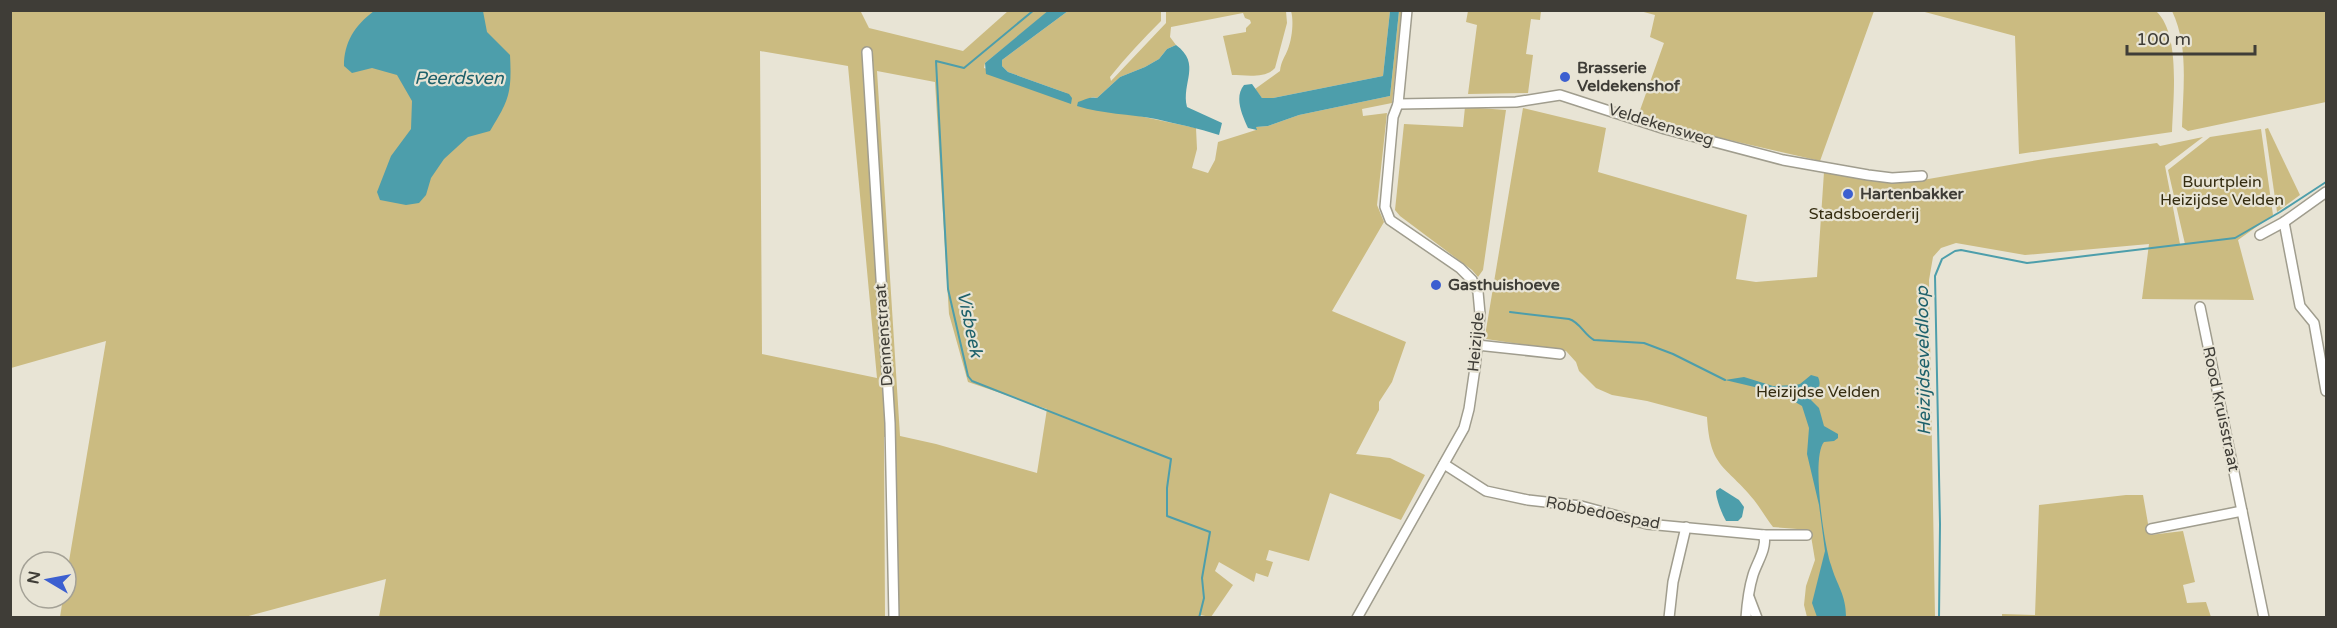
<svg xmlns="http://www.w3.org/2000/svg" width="2337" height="628" font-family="'Varela Round',sans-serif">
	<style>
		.green { fill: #cbbb81; fill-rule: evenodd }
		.water { fill: #4d9eab }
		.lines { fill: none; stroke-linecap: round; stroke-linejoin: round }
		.stream { stroke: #4d9eab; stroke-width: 2 }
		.minor-casing { stroke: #a09d8e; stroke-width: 12 }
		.minor { stroke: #fff; stroke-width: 9 }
		.poi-dot { fill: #3c5fd0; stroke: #e8e4d5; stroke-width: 2 }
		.labels { text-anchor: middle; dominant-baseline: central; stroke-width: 4.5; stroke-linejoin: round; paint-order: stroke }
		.poi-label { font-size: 16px; font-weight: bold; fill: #3f3d37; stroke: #e8e4d5; text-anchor: start }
		.street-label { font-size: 16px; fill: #3f3d37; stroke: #e8e4d5 }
		.park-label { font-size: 16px; fill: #342c10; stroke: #e8e4d5 }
		.water-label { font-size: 18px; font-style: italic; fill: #1e616b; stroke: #e8e4d5 }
	</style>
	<rect width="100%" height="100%" fill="#e8e4d5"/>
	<g class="green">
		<path d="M860,10L869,28L963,51L1008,11H1049L985,63L984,68L1069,94L1008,72L1002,66V60L1068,11H1161V21C1143,39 1126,57 1110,77L1111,81L1166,23V11H1286L1287,23L1275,68C1265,79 1245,75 1232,75L1223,36L1246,32V28L1251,23L1250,20L1245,18L1243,13L1171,27L1170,37L1176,45L1167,49L1159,59L1145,67L1120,77L1097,98L1093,97L1078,103L1196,128L1197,149L1192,168L1208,173L1215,160L1218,142L1256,130V127L1268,126L1299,115L1390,96L1399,11H1402L1392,103L1362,109L1363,116L1387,113L1377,205L1384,222L1332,311L1406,342L1392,382L1379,402V410L1356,454L1390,458L1425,475L1401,520L1330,493L1309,561L1269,550L1266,560L1273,562L1268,577L1256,573L1254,582L1219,562L1215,571L1233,585L1211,617L1200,615L1199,618L899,617L895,437H884L885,617H379L386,579L245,617H60L63,598H66V579L106,341L11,368V11ZM760,51L848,66L877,378L762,354ZM877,71L935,82L949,314L968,382L1047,409L1037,473L936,444L900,436Z"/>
		<path d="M1291,11H1390L1383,76L1273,98H1262L1255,89L1280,71C1281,61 1285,57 1288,49C1292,39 1294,21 1291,11Z"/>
		<polygon points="1468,11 1541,11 1540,20 1531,19 1526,54 1533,55 1528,93 1468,94 1477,25 1466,22"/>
		<polygon points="1640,11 1874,11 1820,161 1703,134 1639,113 1664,43 1650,37 1655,15"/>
		<path d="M1921,11H2156C2181,34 2173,99 2172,132L2019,154L2015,36Z"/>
		<path d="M2172,11H2326V102L2188,131L2182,127C2183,89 2189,46 2172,11Z"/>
		<polygon points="1465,107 1506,110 1483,270 1478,277 1472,270 1400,216 1395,210 1404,124 1463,127"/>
		<path d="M1523,108L1606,128L1598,172L1747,215L1736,279L1756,282L1817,277L1824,172L1911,182L2050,158L2157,143L2160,146L2203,137L2165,166L2180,244H2185L2168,170L2210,137L2261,129L2273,215L2238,240L2254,300L2142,299L2149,244L2025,255L1956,243L1941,248L1933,257L1929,280L1935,617H1807L1804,605L1806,586L1815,560L1810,530L1773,527C1766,518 1761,509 1754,500C1726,465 1710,469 1707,417L1647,401L1612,395L1596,388L1579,371L1576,362L1566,351L1486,339V330Z"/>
		<polygon points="2268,128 2300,195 2277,212 2265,129"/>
		<polygon points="2126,495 2143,495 2150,535 2183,531 2195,582 2183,585 2187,603 2206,602 2211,617 2002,618 2002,614 2035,615 2039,505"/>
	</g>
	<g class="water">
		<polygon points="1049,10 1068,11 1002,60 1002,66 1008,72 1069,94 1072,98 1071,104 986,74 985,63"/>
		<path d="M374,11H483L487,32L510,55C512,93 509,100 490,131L468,137L444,159L431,178L426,195L419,203L406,205L380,200L377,192L391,156L411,129L412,101L397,75L372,68L352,73L344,66C344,42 355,25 374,11Z"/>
		<path d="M1390,11H1399L1390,96L1299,115L1268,126L1256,127L1257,130L1248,128C1242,115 1234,97 1244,85L1252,84L1262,98H1273L1383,76Z"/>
		<path d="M1176,45C1202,64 1181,83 1187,107L1222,123L1219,135C1198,128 1177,124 1156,119C1129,114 1103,114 1077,106L1078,102C1084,100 1090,96 1097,98L1120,77L1145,67L1159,59L1167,49Z"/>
		<path d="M1811,375L1818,377C1823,388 1815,391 1811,400L1819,408L1824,426L1838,434V438L1834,441L1824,442C1811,457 1824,545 1831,565C1837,586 1846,594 1846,617H1817L1812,603L1825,551L1819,505L1807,454L1809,428L1802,406L1780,393L1725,380L1744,377L1773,386L1796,385L1800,384Z"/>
		<path d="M1720,488L1739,500L1744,507L1742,517L1738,521H1726C1722,514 1716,499 1716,491Z"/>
	</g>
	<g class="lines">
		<g class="stream">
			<polyline points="1034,10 964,68 936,61 948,289 968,376 972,381 1171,459 1167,488 1167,516 1210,532 1202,578 1204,598 1199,618"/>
			<path d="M1510,312L1569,319C1580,322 1584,335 1594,340L1644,343L1673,354L1725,380"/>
			<polyline points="1939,618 1940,524 1935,276 1942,259 1955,251 1961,250 2027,263 2235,238 2280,212 2326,182"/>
		</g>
		<defs>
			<g id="minor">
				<polyline points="867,52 890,423 894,618"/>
				<polyline points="1398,104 1516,102 1560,95 1665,129 1783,160 1868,175 1892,178 1922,176"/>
				<polyline points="2284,222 2300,306 2314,323 2326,391"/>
				<polyline points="2260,235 2284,222 2326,192"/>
				<polyline points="2200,307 2264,618"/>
				<polyline points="1477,345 1560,354"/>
				<polyline points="1444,464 1486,491 1528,500 1581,506 1647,524 1764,535 1807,535"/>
				<polyline points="2151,529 2242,511"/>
				<polyline points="1749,597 1757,618"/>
				<polyline points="1357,618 1464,428 1469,409 1475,368 1480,314 1478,292 1472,280 1460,268 1390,220 1385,207 1393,117 1398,104 1407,10"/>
				<polyline points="1669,618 1673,582 1686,527"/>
				<path d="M1746,618C1747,604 1749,588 1753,575C1757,562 1767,549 1764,535"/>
			</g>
		</defs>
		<use href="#minor" class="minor-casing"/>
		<use href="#minor" class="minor"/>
	</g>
	<g class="poi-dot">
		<circle cx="1565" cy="77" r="6"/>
		<circle cx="1848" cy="194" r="6"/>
		<circle cx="1436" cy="285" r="6"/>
	</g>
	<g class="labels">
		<g class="poi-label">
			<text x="1577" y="68">Brasserie<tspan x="1577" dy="18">Veldekenshof</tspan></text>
			<text x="1860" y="194">Hartenbakker</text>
			<text x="1448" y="285">Gasthuishoeve</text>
		</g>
		<g class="street-label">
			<text transform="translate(1661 125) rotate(17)">Veldekensweg</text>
			<text transform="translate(884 335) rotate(-94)">Dennenstraat</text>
			<text transform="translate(1476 342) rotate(-85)">Heizijde</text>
			<text transform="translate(2221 409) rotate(78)">Rood Kruisstraat</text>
			<text transform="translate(1603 513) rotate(11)">Robbedoespad</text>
		</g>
		<g class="park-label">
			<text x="2222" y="182">Buurtplein<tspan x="2222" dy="18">Heizijdse Velden</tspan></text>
			<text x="1864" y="214">Stadsboerderij</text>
			<text x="1818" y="392">Heizijdse Velden</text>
		</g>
		<g class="water-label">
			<text x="459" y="78">Peerdsven</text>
			<text transform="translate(970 324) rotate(78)">Visbeek</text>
			<text transform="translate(1923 361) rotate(-91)">Heizijdseveldloop</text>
		</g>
	</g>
	<rect width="2337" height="628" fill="none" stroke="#3f3d37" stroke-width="24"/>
	<g transform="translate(48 580) rotate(280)"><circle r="28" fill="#e8e4d5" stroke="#a4a196" stroke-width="1.5"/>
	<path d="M0-4.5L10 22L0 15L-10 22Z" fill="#3c5fd0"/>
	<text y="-9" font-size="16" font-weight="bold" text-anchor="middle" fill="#3f3d37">N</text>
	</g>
	<path d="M2127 45v9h128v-9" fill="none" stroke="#3f3d37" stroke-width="3"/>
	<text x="2136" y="45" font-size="18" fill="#3f3d37" stroke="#e8e4d5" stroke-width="4.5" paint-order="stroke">100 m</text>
</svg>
